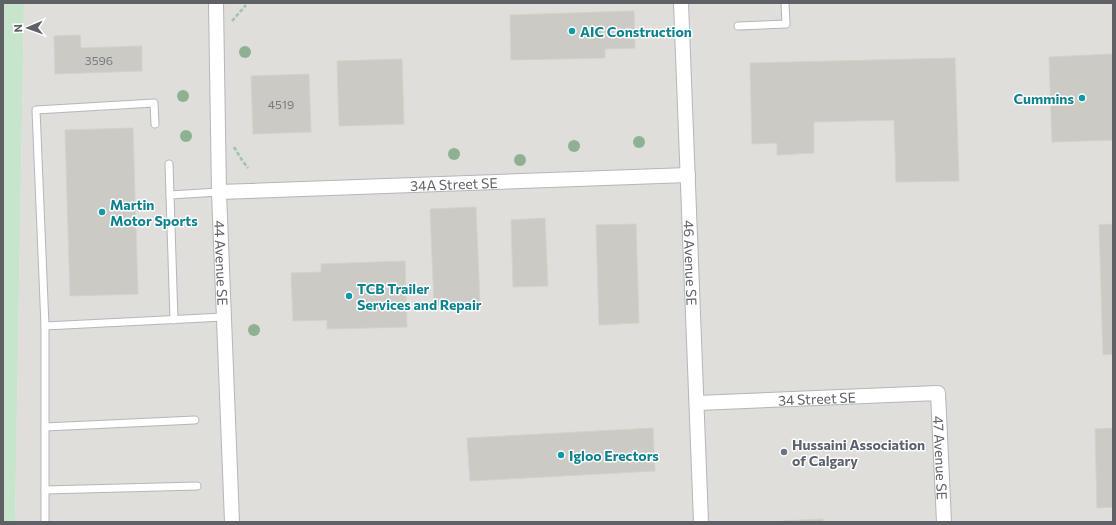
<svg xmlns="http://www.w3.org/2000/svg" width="1116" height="525" font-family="Commissioner,sans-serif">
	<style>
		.industrial { fill: #dfdeda }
		.green { fill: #c7e4cd }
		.building { fill: #cbcac4; stroke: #d4d2c7 }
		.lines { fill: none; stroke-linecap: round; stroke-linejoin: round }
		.lane-casing { stroke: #b5b6bb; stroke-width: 9 }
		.street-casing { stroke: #b5b6bb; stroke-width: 16 }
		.path { stroke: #a0c2b0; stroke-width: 2.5; stroke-dasharray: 4 2; stroke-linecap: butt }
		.lane { stroke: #fff; stroke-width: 7 }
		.street { stroke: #fff; stroke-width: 14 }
		.tree { fill: #8eb193 }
		.culture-dot { fill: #0f9aa8; stroke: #fff; stroke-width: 1.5 }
		.worship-dot { fill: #6b7280; stroke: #fff; stroke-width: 1.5 }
		.labels { text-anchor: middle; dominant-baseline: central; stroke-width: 3; stroke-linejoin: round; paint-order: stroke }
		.number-label { font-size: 12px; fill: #7a7b7e }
		.culture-label { font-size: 14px; font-weight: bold; fill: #0d838f; stroke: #fff; text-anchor: start }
		.street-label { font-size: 14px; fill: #5f6167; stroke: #fff }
		.worship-label { font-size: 14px; font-weight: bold; fill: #5b616d; stroke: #fff; text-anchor: start }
	</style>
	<rect width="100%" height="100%" fill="#f0efe8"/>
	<polygon class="industrial" points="24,3 1113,3 1113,522 15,522"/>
	<polygon class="green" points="3,3 24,3 15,522 3,522"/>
	<g class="building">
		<polygon points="634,11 635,48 605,49 605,58 511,60 510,15"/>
		<polygon points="80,35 81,48 142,46 142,71 55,74 54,36"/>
		<polygon points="1113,54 1113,140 1052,142 1049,57"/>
		<polygon points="955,58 959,181 896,182 894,120 814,122 814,153 777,155 777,143 752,144 750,63"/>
		<polygon points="402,59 404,124 339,126 337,61"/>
		<polygon points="309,74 311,132 253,134 251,76"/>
		<polygon points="133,128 138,294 70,296 65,130"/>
		<polygon points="476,207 480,303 434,305 430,209"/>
		<polygon points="545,218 548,286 513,287 511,220"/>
		<polygon points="636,224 639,323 599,325 596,225"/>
		<polygon points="1113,224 1113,354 1103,355 1099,225"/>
		<polygon points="405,261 407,327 327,329 327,320 293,321 291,273 321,272 321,264"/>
		<polygon points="653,428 655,471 470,481 467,438"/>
		<polygon points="1113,428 1113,507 1097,508 1095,429"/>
		<polygon points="823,519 823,522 783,522 783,521"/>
	</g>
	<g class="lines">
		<defs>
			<g id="lane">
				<polyline points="738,26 786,24 785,3"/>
				<polyline points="155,124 154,103 36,110 45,326 224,317"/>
				<polyline points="169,164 174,320"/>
				<polyline points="170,195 219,192"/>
				<polyline points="45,326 45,522"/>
				<polyline points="45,427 195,420"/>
				<polyline points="45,490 197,486"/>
			</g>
			<g id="street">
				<path id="s1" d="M216,3L219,192L232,522"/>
				<path id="s2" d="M681,3L701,522"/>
				<path id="s3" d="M219,192L688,175"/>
				<path id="s4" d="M697,403L938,393L944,522"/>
			</g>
		</defs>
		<use href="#lane" class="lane-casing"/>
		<use href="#street" class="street-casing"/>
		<g class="path">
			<polyline points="232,21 246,5"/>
			<polyline points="234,147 242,160 248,168"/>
		</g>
		<use href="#lane" class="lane"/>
		<use href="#street" class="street"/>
	</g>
	<g class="tree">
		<circle cx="245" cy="52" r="6"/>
		<circle cx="183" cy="96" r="6"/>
		<circle cx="186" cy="136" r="6"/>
		<circle cx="639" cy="142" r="6"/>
		<circle cx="574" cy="146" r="6"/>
		<circle cx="454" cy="154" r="6"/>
		<circle cx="520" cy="160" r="6"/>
		<circle cx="254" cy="330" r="6"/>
	</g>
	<g class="culture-dot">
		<circle cx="572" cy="31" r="4"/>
		<circle cx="1082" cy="98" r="4"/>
		<circle cx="102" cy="212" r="4"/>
		<circle cx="349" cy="296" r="4"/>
		<circle cx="561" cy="455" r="4"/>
	</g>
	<circle class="worship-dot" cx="784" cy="452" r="4"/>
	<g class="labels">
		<g class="number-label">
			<text x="99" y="60">3596</text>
			<text x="281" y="104">4519</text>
		</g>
		<g class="culture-label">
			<text x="580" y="31">AIC Construction</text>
			<text x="1074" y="98" text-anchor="end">Cummins</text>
			<text x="110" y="204">Martin<tspan x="110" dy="16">Motor Sports</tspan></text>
			<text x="357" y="288">TCB Trailer<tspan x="357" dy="16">Services and Repair</tspan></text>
			<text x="569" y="455">Igloo Erectors</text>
		</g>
		<g class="street-label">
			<text stroke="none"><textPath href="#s3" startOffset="235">34A Street SE</textPath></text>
			<text stroke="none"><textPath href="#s1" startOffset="260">44 Avenue SE</textPath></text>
			<text stroke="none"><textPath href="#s2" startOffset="260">46 Avenue SE</textPath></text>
			<text stroke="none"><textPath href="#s4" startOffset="120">34 Street SE</textPath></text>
			<text stroke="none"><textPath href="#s4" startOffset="306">47 Avenue SE</textPath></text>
		</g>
		<g class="worship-label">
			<text x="792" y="444">Hussaini Association<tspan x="792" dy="16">of Calgary</tspan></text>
		</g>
	</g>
	<rect width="1116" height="525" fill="none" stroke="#5f6167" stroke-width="8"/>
	<g transform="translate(28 28) rotate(268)" stroke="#ffffff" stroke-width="3" paint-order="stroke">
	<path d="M0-3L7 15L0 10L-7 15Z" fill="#5f6167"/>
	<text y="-6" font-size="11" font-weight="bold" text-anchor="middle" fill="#5f6167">N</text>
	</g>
</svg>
